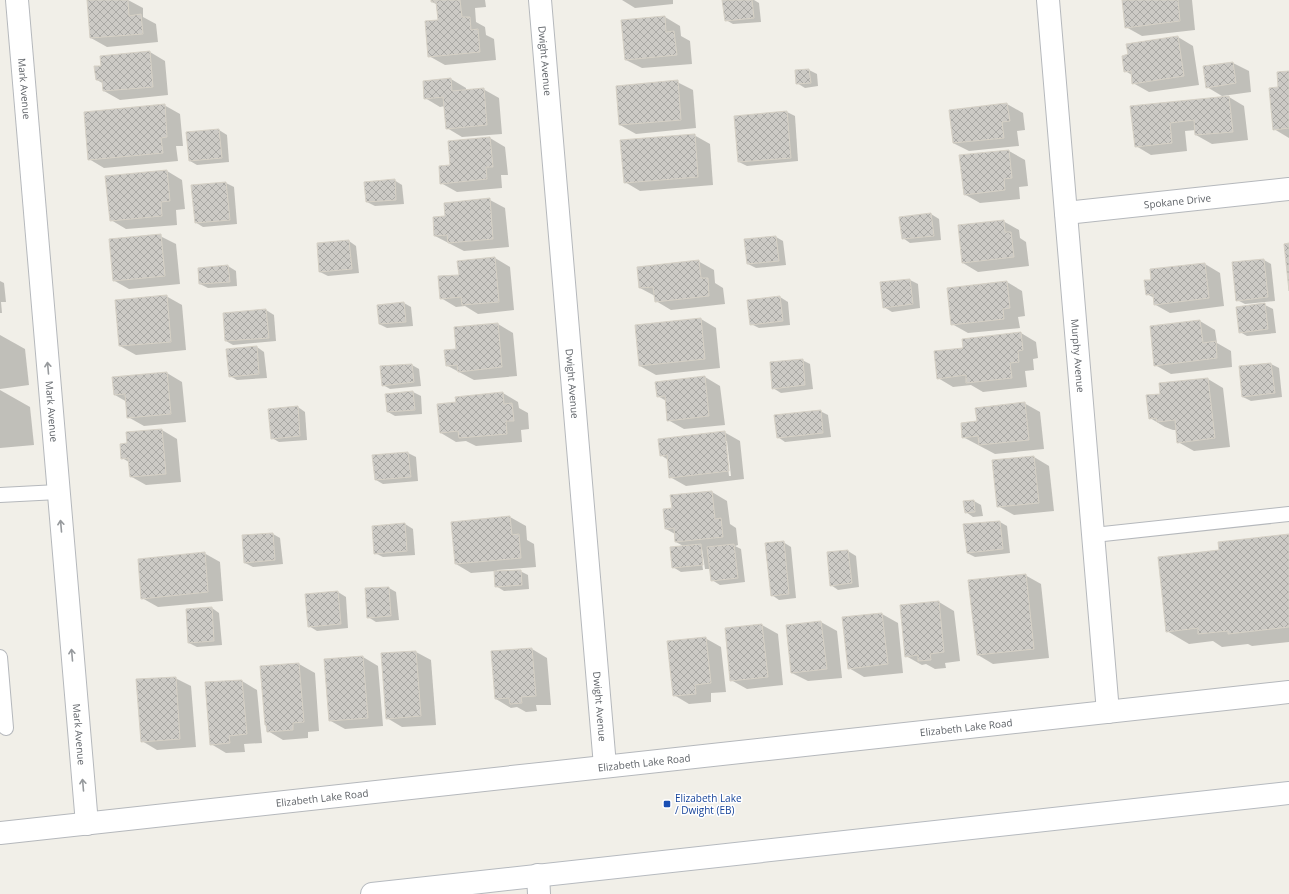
<svg xmlns="http://www.w3.org/2000/svg" width="1289" height="894" font-family="'Open Sans',sans-serif">
	<style>
		.shadow { fill: #0003; fill-rule: evenodd }
		.building { fill: url(#building-cross-hatch); stroke: #d6d1c6 }
		.lines { fill: none; stroke-linecap: round; stroke-linejoin: round }
		.service-casing { stroke: #b5b8bc; stroke-width: 16 }
		.minor-casing { stroke: #b5b8bc; stroke-width: 24 }
		.secondary-casing { stroke: #b6babf; stroke-width: 24 }
		.service { stroke: #fff; stroke-width: 14 }
		.minor { stroke: #fff; stroke-width: 22 }
		.secondary { stroke: #fff; stroke-width: 22 }
		.oneway { stroke: #979a9d }
		.transit-dot { fill: #1a4fb4; stroke: #fff; stroke-width: 1.5 }
		.labels { text-anchor: middle; dominant-baseline: central; stroke-width: 3; stroke-linejoin: round; paint-order: stroke }
		.street-label { font-size: 10px; fill: #5f6368; stroke: #fff }
		.transit-label { font-size: 10px; fill: #164399; stroke: #fff; text-anchor: start }
	</style>
	<defs>
		<pattern id="building-cross-hatch" width="8" height="8" patternUnits="userSpaceOnUse"><rect width="8" height="8" fill="#cccac5"/><path d="M0 0l8 8M0 8l8-8" fill="none" stroke="#a9a8a4"/></pattern>
	</defs>
	<rect width="100%" height="100%" fill="#f1efe8"/>
	<g class="shadow">
		<polygon points="88,0 128,0 143,8 143,17 156,24 158,42 107,47 91,38"/>
		<polygon points="432,0 485,0 486,7 475,8 476,22 485,27 486,35 494,39 496,60 445,65 429,56 439,21 438,5 432,2"/>
		<polygon points="622,0 673,0 673,4 635,8"/>
		<polygon points="739,0 754,0 759,3 761,22 733,24 726,20"/>
		<polygon points="1123,0 1192,0 1195,30 1142,36 1126,27"/>
		<polygon points="665,17 680,26 681,36 690,41 692,64 642,68 626,60"/>
		<polygon points="1178,37 1193,46 1199,85 1149,92 1133,83 1132,75 1125,71 1129,55"/>
		<polygon points="150,52 165,61 168,95 120,100 104,91 104,84 97,80 102,67"/>
		<polygon points="1233,63 1249,71 1251,92 1222,96 1207,87 1204,67"/>
		<polygon points="809,70 817,74 818,86 805,88 797,83 796,71"/>
		<polygon points="1289,72 1289,138 1274,129 1279,88"/>
		<polygon points="451,79 466,88 466,90 483,89 499,98 502,134 462,137 447,128 445,106 440,107 425,98"/>
		<polygon points="677,82 693,90 696,128 636,134 620,125"/>
		<polygon points="1229,97 1244,106 1248,140 1212,144 1196,135 1196,130 1185,131 1187,151 1151,155 1136,146 1131,107"/>
		<polygon points="1007,104 1023,113 1025,130 1017,131 1019,146 969,151 953,143"/>
		<polygon points="164,105 180,114 183,146 176,146 178,161 104,168 89,159"/>
		<polygon points="787,112 795,116 798,161 747,166 739,162"/>
		<polygon points="219,130 227,135 229,162 197,165 190,161"/>
		<polygon points="694,135 710,144 713,185 640,191 625,182"/>
		<polygon points="490,138 505,147 508,175 501,175 502,188 457,192 441,183 452,166"/>
		<polygon points="1009,151 1025,160 1028,186 1019,187 1020,199 980,203 964,194 960,156"/>
		<polygon points="167,171 182,180 185,209 176,210 177,225 126,229 111,220"/>
		<polygon points="394,180 402,185 404,204 375,206 367,202"/>
		<polygon points="226,183 234,187 237,224 203,227 195,222 192,186"/>
		<polygon points="490,200 505,208 509,247 464,251 435,236 446,217"/>
		<polygon points="931,214 939,219 941,240 910,243 903,238"/>
		<polygon points="1003,221 1019,230 1020,238 1026,242 1029,266 978,272 963,263"/>
		<polygon points="160,236 176,244 180,284 129,289 113,280"/>
		<polygon points="776,237 783,241 786,265 756,268 748,264"/>
		<polygon points="349,241 356,246 359,273 328,276 320,272"/>
		<polygon points="495,258 510,267 514,310 478,314 465,306 456,307 441,298 460,275"/>
		<polygon points="1264,260 1271,264 1275,301 1245,304 1237,300"/>
		<polygon points="698,261 714,270 715,283 723,288 725,304 671,310 656,301 655,296 640,288"/>
		<polygon points="1205,264 1220,273 1224,306 1170,313 1154,304 1154,298 1147,294"/>
		<polygon points="228,266 236,271 237,286 208,288 200,284"/>
		<polygon points="910,280 918,284 920,308 892,312 884,307"/>
		<polygon points="0,281 4,283 6,302 1,302 2,313 0,313"/>
		<polygon points="1007,282 1022,291 1025,316 1018,317 1020,328 968,333 952,324"/>
		<polygon points="166,296 182,305 186,350 136,355 120,346"/>
		<polygon points="780,297 788,302 790,325 759,328 751,324"/>
		<polygon points="404,303 411,307 413,326 387,328 379,324"/>
		<polygon points="1265,305 1273,309 1276,333 1247,336 1240,332"/>
		<polygon points="266,310 274,315 276,341 233,345 226,341"/>
		<polygon points="701,319 716,328 720,368 656,375 640,366"/>
		<polygon points="1200,321 1215,330 1217,343 1231,351 1232,367 1171,374 1155,365"/>
		<polygon points="498,324 513,333 517,376 474,380 446,365"/>
		<polygon points="1021,333 1036,342 1038,358 1033,359 1034,370 1025,371 1027,387 983,392 971,385 953,387 938,378 964,349"/>
		<polygon points="0,335 25,349 29,385 0,389"/>
		<polygon points="257,347 264,352 267,378 237,380 230,376"/>
		<polygon points="802,360 810,364 813,389 781,393 773,388"/>
		<polygon points="1271,364 1279,368 1282,397 1251,401 1243,397"/>
		<polygon points="412,365 419,369 421,386 390,389 383,385"/>
		<polygon points="167,373 182,382 186,422 144,426 128,417 127,402 115,395"/>
		<polygon points="705,377 720,386 725,425 684,429 668,420 666,401 658,396"/>
		<polygon points="1208,379 1223,388 1230,447 1194,451 1178,442 1177,430 1173,430 1165,427 1150,418 1161,394"/>
		<polygon points="0,390 30,407 34,445 0,448"/>
		<polygon points="413,392 421,396 422,414 395,416 388,412"/>
		<polygon points="503,393 518,402 519,408 528,413 529,429 521,430 522,442 476,446 466,441 456,442 441,433 457,403"/>
		<polygon points="1024,403 1040,412 1044,449 995,454 963,437 978,422"/>
		<polygon points="298,407 305,412 307,440 279,442 272,438"/>
		<polygon points="820,411 828,415 831,437 785,442 778,437"/>
		<polygon points="162,430 177,439 181,482 146,485 130,476 129,462 122,458 128,444"/>
		<path d="M724,432L740,441L744,479L686,486L670,477L668,460L661,455ZM725,441H727L731,476H729Z"/>
		<polygon points="408,453 416,457 418,481 383,484 376,480"/>
		<polygon points="1034,457 1049,466 1054,511 1014,515 998,506"/>
		<polygon points="712,492 727,501 730,524 736,528 738,545 735,546 741,549 745,582 720,585 712,580 711,569 705,569 702,549 700,549 703,570 681,572 673,567 685,547 676,542 675,534 666,529 673,508"/>
		<polygon points="974,501 981,505 983,516 973,517 966,512"/>
		<polygon points="510,517 526,526 527,540 534,544 536,567 497,570 497,572 520,571 528,575 529,589 504,591 496,586 495,571 471,573 456,564"/>
		<polygon points="1000,522 1007,526 1010,553 975,557 967,553"/>
		<polygon points="405,524 413,529 415,555 383,557 375,553"/>
		<polygon points="273,534 280,538 283,564 253,567 245,563"/>
		<polygon points="1289,535 1289,642 1252,646 1248,644 1222,647 1213,641 1189,644 1167,631 1220,551"/>
		<polygon points="783,542 791,547 796,598 779,600 772,595"/>
		<polygon points="848,551 856,556 859,587 838,590 831,585"/>
		<polygon points="204,553 220,562 223,601 158,607 142,598"/>
		<polygon points="1025,575 1041,584 1049,658 993,664 978,655"/>
		<polygon points="389,588 396,592 399,620 376,622 368,617"/>
		<polygon points="338,592 346,597 348,628 317,631 309,626"/>
		<polygon points="939,602 954,611 960,661 945,663 946,668 935,669 926,664 922,665 906,656"/>
		<polygon points="212,608 219,613 222,645 197,647 189,643"/>
		<polygon points="882,614 898,623 903,673 864,677 849,668"/>
		<polygon points="821,622 837,631 842,678 808,681 792,673 787,626"/>
		<polygon points="762,625 778,634 783,685 747,689 731,680"/>
		<polygon points="705,638 721,647 726,692 711,693 711,702 689,704 674,695"/>
		<polygon points="532,649 547,658 551,705 536,705 537,711 526,712 517,707 511,708 496,699"/>
		<polygon points="416,652 431,660 436,725 402,727 387,718"/>
		<polygon points="363,657 378,666 383,726 345,729 329,720"/>
		<polygon points="299,664 315,673 319,731 308,732 308,738 283,740 268,731 261,667"/>
		<polygon points="175,678 191,686 196,747 157,750 142,741"/>
		<polygon points="242,681 257,690 262,743 244,744 245,752 226,753 211,744"/>
	</g>
	<g class="building">
		<polygon points="87,0 128,0 129,16 141,14 143,34 90,38"/>
		<polygon points="431,0 460,0 462,17 470,17 471,30 478,29 480,52 428,57 425,21 438,20 436,2 431,2"/>
		<polygon points="722,0 752,0 754,18 725,21"/>
		<polygon points="1122,0 1178,0 1180,21 1125,28"/>
		<polygon points="665,16 666,32 674,31 677,55 625,60 621,20"/>
		<polygon points="1178,36 1184,76 1132,84 1131,71 1124,72 1122,56 1128,54 1126,44"/>
		<polygon points="150,51 153,87 103,91 102,80 96,80 94,66 101,66 100,56"/>
		<polygon points="1233,62 1236,83 1206,88 1203,66"/>
		<polygon points="809,69 811,83 796,84 795,70"/>
		<polygon points="1289,71 1289,128 1273,130 1269,88 1278,87 1277,72"/>
		<polygon points="451,78 452,91 484,88 487,125 446,129 443,97 424,99 423,81"/>
		<polygon points="678,80 681,120 619,125 616,86"/>
		<polygon points="1229,96 1233,132 1195,135 1194,120 1170,123 1172,143 1135,147 1130,106"/>
		<polygon points="1007,103 1010,121 1002,122 1004,138 953,143 949,110"/>
		<polygon points="165,104 167,137 161,138 163,153 88,160 84,112"/>
		<polygon points="787,111 791,158 738,162 734,116"/>
		<polygon points="219,129 222,158 189,161 186,132"/>
		<polygon points="695,134 698,177 624,183 620,140"/>
		<polygon points="490,137 493,167 486,167 487,179 440,184 439,166 450,165 448,141"/>
		<polygon points="1009,150 1012,178 1004,179 1005,190 964,195 959,155"/>
		<polygon points="167,170 170,201 161,202 162,216 110,221 105,176"/>
		<polygon points="395,179 396,200 366,202 364,182"/>
		<polygon points="226,182 230,220 195,223 191,185"/>
		<polygon points="490,198 493,239 448,243 447,235 434,236 433,217 445,216 444,203"/>
		<polygon points="931,213 934,236 902,239 899,217"/>
		<polygon points="1004,220 1005,232 1011,232 1014,257 962,263 958,225"/>
		<polygon points="161,234 165,276 113,281 109,239"/>
		<polygon points="776,236 779,261 747,264 744,239"/>
		<polygon points="349,240 352,269 319,272 317,243"/>
		<polygon points="1289,243 1289,291 1284,244"/>
		<polygon points="495,257 499,302 462,305 461,297 440,299 438,276 459,275 457,261"/>
		<polygon points="1264,259 1268,297 1236,301 1232,262"/>
		<polygon points="699,260 701,278 708,278 709,296 655,302 653,287 639,288 637,267"/>
		<polygon points="1205,263 1209,298 1154,305 1153,294 1146,295 1144,280 1151,280 1150,269"/>
		<polygon points="228,265 230,282 199,284 198,268"/>
		<polygon points="910,279 913,304 883,308 880,282"/>
		<polygon points="1007,281 1010,308 1003,309 1004,319 951,325 947,288"/>
		<polygon points="167,295 171,342 119,346 115,300"/>
		<polygon points="780,296 783,321 750,325 747,300"/>
		<polygon points="404,302 406,322 379,324 377,305"/>
		<polygon points="1265,303 1268,329 1239,333 1236,307"/>
		<polygon points="266,309 269,338 225,341 223,313"/>
		<polygon points="701,318 705,359 639,366 635,325"/>
		<polygon points="1200,320 1203,343 1216,341 1217,358 1154,366 1150,326"/>
		<polygon points="498,323 502,367 458,372 457,365 446,366 444,350 456,349 454,327"/>
		<polygon points="1021,332 1023,350 1018,351 1019,362 1010,363 1012,378 966,383 966,375 937,379 934,351 963,348 962,339"/>
		<polygon points="257,346 259,374 229,377 226,349"/>
		<polygon points="803,359 805,385 772,389 770,362"/>
		<polygon points="1271,363 1275,393 1242,397 1239,366"/>
		<polygon points="412,364 414,382 382,386 380,366"/>
		<polygon points="167,372 171,414 127,418 125,394 114,395 112,377"/>
		<polygon points="705,376 709,416 667,421 665,396 657,397 655,382"/>
		<polygon points="1208,378 1215,438 1177,443 1175,420 1157,422 1156,418 1149,419 1146,395 1160,394 1159,383"/>
		<polygon points="413,391 415,410 387,412 385,394"/>
		<polygon points="503,392 504,404 512,403 514,421 506,421 507,434 459,438 458,431 440,433 437,404 456,402 455,397"/>
		<polygon points="1025,402 1029,440 979,445 978,436 962,438 961,423 977,421 975,408"/>
		<polygon points="298,406 300,436 271,439 268,409"/>
		<polygon points="821,410 823,433 777,438 774,415"/>
		<polygon points="162,429 166,474 130,477 128,458 121,459 120,444 127,443 126,432"/>
		<polygon points="725,431 729,471 669,478 667,455 660,456 658,439"/>
		<polygon points="408,452 411,477 375,480 372,455"/>
		<polygon points="1034,456 1039,503 997,507 992,460"/>
		<polygon points="712,491 715,519 721,518 723,537 675,542 674,528 665,529 663,509 672,508 670,495"/>
		<polygon points="974,500 975,512 965,513 963,501"/>
		<polygon points="510,516 512,535 519,534 521,558 455,564 451,522"/>
		<polygon points="1000,521 1003,549 967,553 963,524"/>
		<polygon points="405,523 407,551 374,554 372,526"/>
		<polygon points="273,533 275,560 244,563 242,535"/>
		<polygon points="1289,534 1289,627 1228,634 1228,631 1198,634 1198,628 1166,632 1158,557 1219,550 1218,542"/>
		<polygon points="784,541 789,594 771,596 765,543"/>
		<polygon points="701,544 703,565 672,568 670,547"/>
		<polygon points="734,544 738,578 711,581 707,547"/>
		<polygon points="848,550 852,583 830,586 827,552"/>
		<polygon points="205,552 208,592 141,599 138,559"/>
		<polygon points="521,570 522,585 495,587 494,571"/>
		<polygon points="1026,574 1034,649 977,655 968,580"/>
		<polygon points="389,587 391,616 367,618 365,588"/>
		<polygon points="338,591 341,624 308,627 305,594"/>
		<polygon points="939,601 944,652 930,654 931,660 918,661 918,655 905,657 900,605"/>
		<polygon points="212,607 214,641 188,643 186,609"/>
		<polygon points="882,613 888,664 848,669 842,617"/>
		<polygon points="821,621 827,669 791,673 786,625"/>
		<polygon points="762,624 768,677 730,681 725,628"/>
		<polygon points="706,637 711,683 695,685 696,694 673,696 667,641"/>
		<polygon points="532,648 536,696 521,697 522,703 510,704 509,698 495,699 491,651"/>
		<polygon points="416,651 421,716 386,719 381,653"/>
		<polygon points="363,656 368,718 329,721 324,659"/>
		<polygon points="299,663 304,722 293,723 293,730 267,732 266,725 265,725 260,666"/>
		<polygon points="176,677 180,739 141,742 136,679"/>
		<polygon points="242,680 247,734 229,736 230,743 210,745 205,682"/>
	</g>
	<g class="lines">
		<defs>
			<g id="service">
				<polyline points="0,495 58,492"/>
				<polyline points="1094,535 1289,514"/>
				<polyline points="0,657 6,728"/>
			</g>
			<g id="minor">
				<path id="s1" d="M17,0L87,824"/>
				<path id="s2" d="M540,0L605,766"/>
				<path id="s3" d="M1048,0L1108,712"/>
				<path id="s4" d="M1066,213L1289,189"/>
				<path id="s5" d="M0,833L1289,692"/>
				<polyline points="538,875 539,894"/>
			</g>
			<polyline id="secondary" points="372,894 1289,793"/>
		</defs>
		<use href="#service" class="service-casing"/>
		<use href="#minor" class="minor-casing"/>
		<use href="#secondary" class="secondary-casing"/>
		<use href="#service" class="service"/>
		<use href="#minor" class="minor"/>
		<use href="#secondary" class="secondary"/>
	</g>
	<defs><path id="oneway-shaft" d="M-6 0H5M1.5-3L5.5 0L1.5 3" fill="none" stroke-width="1.6" stroke-linecap="round" stroke-linejoin="round"/></defs>
	<g class="oneway">
		<use href="#oneway-shaft" transform="translate(48 368) rotate(-95)"/>
		<use href="#oneway-shaft" transform="translate(61 526) rotate(-95)"/>
		<use href="#oneway-shaft" transform="translate(72 655) rotate(-95)"/>
		<use href="#oneway-shaft" transform="translate(83 785) rotate(-95)"/>
	</g>
	<rect class="transit-dot" x="663" y="800" width="8" height="8" rx="2"/>
	<g class="labels">
		<g class="street-label">
			<text stroke="none"><textPath href="#s2" startOffset="61">Dwight Avenue</textPath></text>
			<text stroke="none"><textPath href="#s1" startOffset="89">Mark Avenue</textPath></text>
			<text stroke="none"><textPath href="#s4" startOffset="112">Spokane Drive</textPath></text>
			<text stroke="none"><textPath href="#s3" startOffset="357">Murphy Avenue</textPath></text>
			<text stroke="none"><textPath href="#s2" startOffset="385">Dwight Avenue</textPath></text>
			<text stroke="none"><textPath href="#s1" startOffset="413">Mark Avenue</textPath></text>
			<text stroke="none"><textPath href="#s2" startOffset="709">Dwight Avenue</textPath></text>
			<text stroke="none"><textPath href="#s5" startOffset="972">Elizabeth Lake Road</textPath></text>
			<text stroke="none"><textPath href="#s1" startOffset="737">Mark Avenue</textPath></text>
			<text stroke="none"><textPath href="#s5" startOffset="648">Elizabeth Lake Road</textPath></text>
			<text stroke="none"><textPath href="#s5" startOffset="324">Elizabeth Lake Road</textPath></text>
		</g>
		<g class="transit-label">
			<text x="675" y="798">Elizabeth Lake<tspan x="675" dy="12">/ Dwight (EB)</tspan></text>
		</g>
	</g>
</svg>
